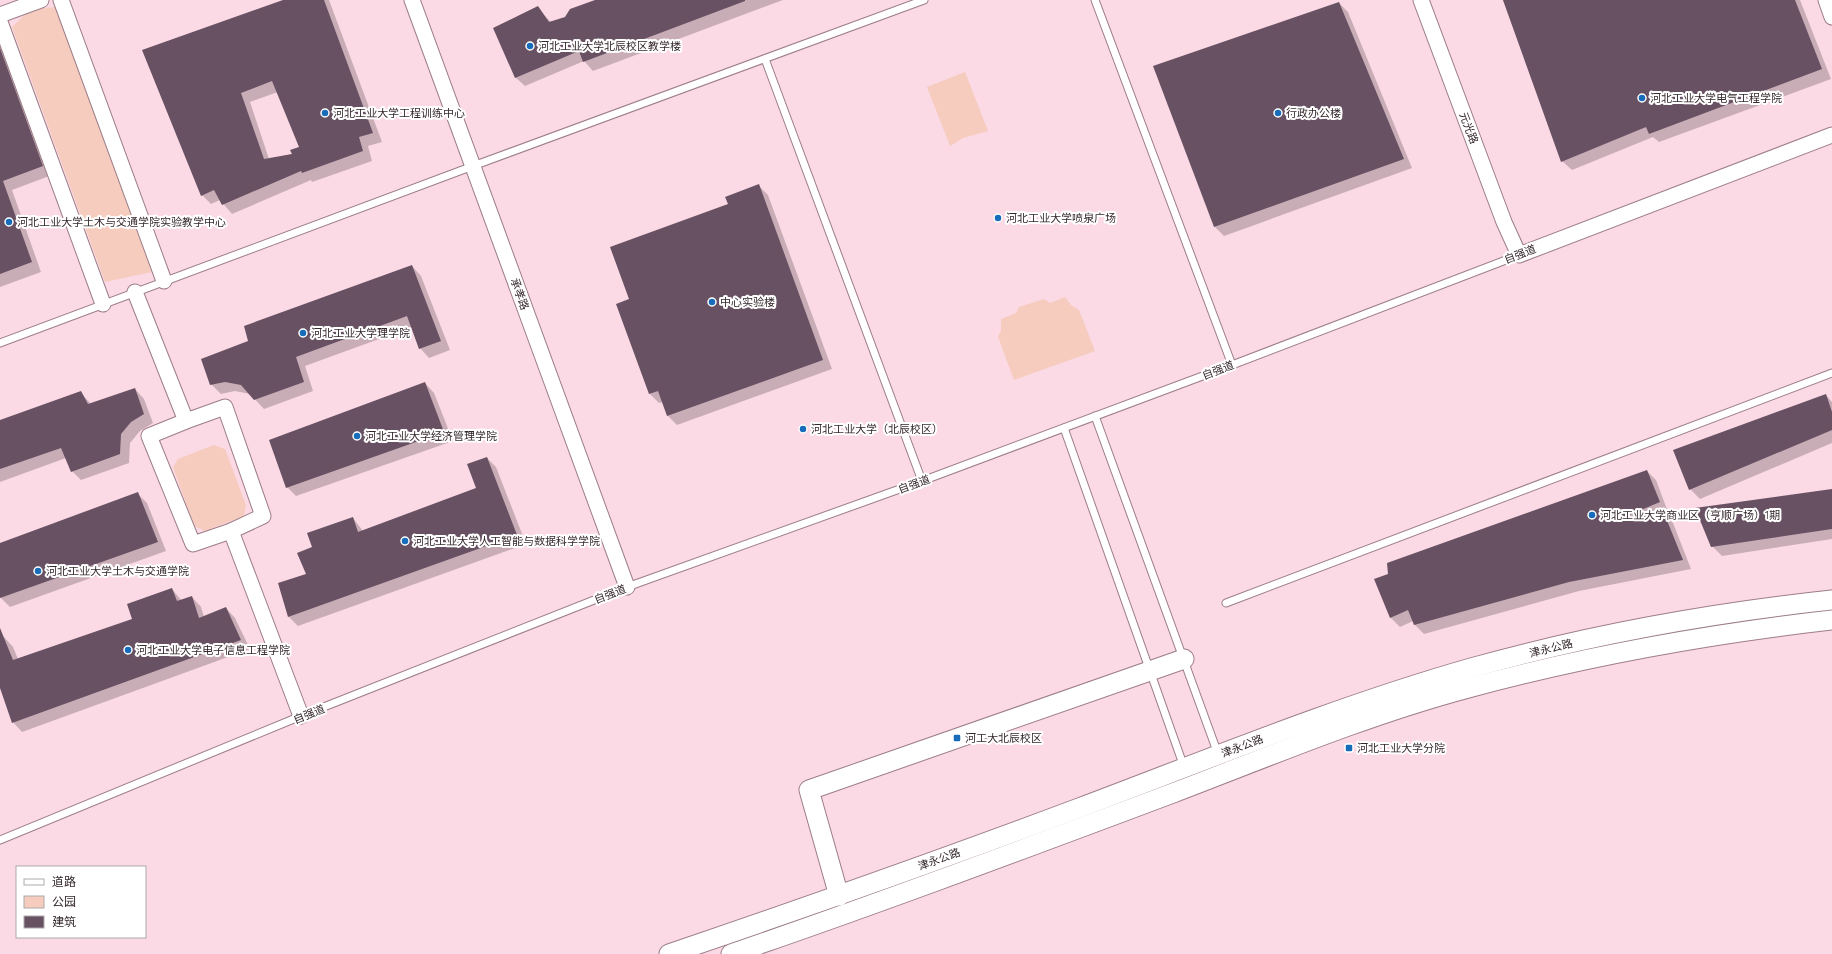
<svg xmlns="http://www.w3.org/2000/svg" width="1832" height="954" font-family="Quicksand,'Noto Sans SC',sans-serif">
	<style>
		.green { fill: #f6ccbf }
		.shadow { fill: #0003; fill-rule: evenodd }
		.building { fill: #675162; fill-rule: evenodd }
		.lines { fill: none; stroke-linecap: round; stroke-linejoin: round }
		.service-casing { stroke: #9c7d88; stroke-width: 9 }
		.minor-casing { stroke: #9c7d88; stroke-width: 17 }
		.tertiary-casing { stroke: #9c7d88; stroke-width: 21 }
		.service { stroke: #fff; stroke-width: 7 }
		.minor { stroke: #fff; stroke-width: 15 }
		.tertiary { stroke: #fff; stroke-width: 19 }
		.poi-dot { fill: #186dbb; stroke: #fff; stroke-width: 1.5 }
		.labels { text-anchor: middle; dominant-baseline: central; stroke-width: 4; stroke-linejoin: round; paint-order: stroke }
		.poi-label { font-size: 11px; fill: #35282c; stroke: #fff; text-anchor: start }
		.street-label { font-size: 11px; fill: #35282c; stroke: #fff }
	</style>
	<rect width="100%" height="100%" fill="#fbd9e5"/>
	<g class="green">
		<polygon points="57,7 152,272 105,282 12,27 31,9"/>
		<polygon points="965,72 988,131 963,138 950,146 927,87"/>
		<polygon points="1065,297 1071,305 1079,310 1095,351 1014,380 998,337 1001,330 1001,319 1016,313 1019,307 1044,299 1050,303"/>
		<polygon points="214,445 225,449 246,505 244,516 205,531 194,526 173,467 178,459"/>
	</g>
	<g class="shadow">
		<path d="M286,0H329L382,142L368,146L372,161L312,182L311,180L232,214L220,200L211,204L202,195L144,50ZM278,92L300,148L293,154L269,159L250,102Z"/>
		<polygon points="598,0 783,0 593,71 584,61 525,86 515,77 537,8 551,22 565,18"/>
		<polygon points="1503,0 1800,0 1831,79 1659,142 1653,137 1572,170 1562,161"/>
		<polygon points="1339,3 1348,12 1412,168 1224,236 1215,227"/>
		<polygon points="0,6 52,175 12,190 41,272 0,287"/>
		<polygon points="759,186 768,195 832,369 677,425 668,416 663,402 659,403 650,394 617,305 630,300 729,205"/>
		<polygon points="412,266 421,276 450,350 429,358 420,348 412,327 305,366 313,391 264,409 250,394 235,391 221,394 211,384 249,342"/>
		<polygon points="425,383 434,393 453,441 296,496 287,487"/>
		<polygon points="135,389 144,399 153,423 140,431 130,443 129,463 81,480 72,471 66,458 0,482 0,421 80,392 91,404"/>
		<polygon points="1826,395 1832,402 1832,443 1700,499 1690,489"/>
		<polygon points="487,458 496,467 526,544 298,626 289,617 279,584 307,574 313,548 353,518 363,531 477,488"/>
		<polygon points="1647,471 1656,480 1668,512 1664,514 1673,523 1691,569 1579,591 1424,634 1415,625 1413,621 1400,627 1391,618 1375,580"/>
		<polygon points="1832,490 1832,539 1722,556 1712,546"/>
		<polygon points="138,494 147,503 166,551 10,607 0,597 0,545"/>
		<polygon points="172,589 182,601 192,597 201,607 204,617 226,608 235,618 250,649 22,732 13,722 0,685 0,639 4,637 13,647 18,659 133,620"/>
	</g>
	<g class="building">
		<path d="M283,0H324L373,133L359,137L363,151L302,173L301,171L222,205L214,190L201,196L142,50ZM272,81L299,147L290,150L292,154L264,159L241,93Z"/>
		<polygon points="595,0 745,0 745,1 583,62 579,51 515,78 493,28 538,6 549,22 565,17 570,9"/>
		<polygon points="1503,0 1795,0 1822,69 1649,134 1646,127 1561,162"/>
		<polygon points="1339,2 1404,159 1214,227 1153,66"/>
		<polygon points="0,48 43,166 3,181 32,262 0,274"/>
		<polygon points="759,184 823,360 667,416 658,391 649,394 616,304 629,299 610,247 728,204 725,197"/>
		<polygon points="412,265 441,341 419,349 407,316 296,357 304,382 254,400 241,385 225,382 210,385 201,359 248,341 244,326"/>
		<polygon points="425,382 444,432 286,488 269,440"/>
		<polygon points="135,388 144,414 131,422 121,434 120,454 71,472 61,448 0,469 0,420 81,391 88,404"/>
		<polygon points="1826,394 1832,412 1832,430 1689,490 1673,450"/>
		<polygon points="487,457 517,535 288,617 278,583 306,574 297,553 312,547 307,533 353,517 358,532 476,488 467,464"/>
		<polygon points="1647,470 1660,502 1629,515 1629,518 1664,513 1683,560 1569,582 1414,625 1408,610 1390,618 1374,579 1388,574 1387,563"/>
		<polygon points="1832,489 1832,529 1711,547 1695,508"/>
		<polygon points="138,492 158,542 0,598 0,543"/>
		<polygon points="172,588 177,601 192,596 199,618 226,607 241,640 12,723 0,688 0,628 13,660 132,619 127,604"/>
	</g>
	<g class="lines">
		<defs>
			<g id="service">
				<polyline points="1095,0 1232,365"/>
				<polyline points="765,59 922,481"/>
				<polyline points="0,343 473,166 924,0"/>
				<polyline points="1095,416 1218,754"/>
				<polyline points="1064,428 1184,767"/>
				<polyline points="1226,603 1832,373"/>
				<polyline points="0,840 301,716 627,587 922,481 1232,365 1519,255"/>
			</g>
			<g id="minor">
				<polyline points="61,0 164,281"/>
				<polyline points="412,0 627,587"/>
				<polyline points="1421,0 1504,222 1519,255 1832,135"/>
				<polyline points="1826,0 1832,17"/>
				<polyline points="0,15 41,0"/>
				<polyline points="0,22 103,304"/>
				<polyline points="135,292 186,421 225,407 263,516 231,531 301,716"/>
				<polyline points="186,421 149,436 193,544 231,531"/>
			</g>
			<g id="tertiary">
				<polyline points="839,896 809,790 1184,659"/>
				<path d="M669,954C807,907 943,859 1079,808C1209,759 1338,706 1471,668C1589,635 1710,613 1832,600"/>
				<path d="M731,954C880,903 1026,848 1173,793C1270,756 1367,715 1468,688C1587,656 1709,634 1832,620"/>
			</g>
		</defs>
		<use href="#service" class="service-casing"/>
		<use href="#minor" class="minor-casing"/>
		<use href="#tertiary" class="tertiary-casing"/>
		<use href="#service" class="service"/>
		<use href="#minor" class="minor"/>
		<use href="#tertiary" class="tertiary"/>
	</g>
	<g class="poi-dot">
		<circle cx="530" cy="46" r="4"/>
		<circle cx="1642" cy="98" r="4"/>
		<circle cx="325" cy="113" r="4"/>
		<circle cx="1278" cy="113" r="4"/>
		<circle cx="998" cy="218" r="4"/>
		<circle cx="9" cy="222" r="4"/>
		<circle cx="712" cy="302" r="4"/>
		<circle cx="303" cy="333" r="4"/>
		<circle cx="803" cy="429" r="4"/>
		<circle cx="357" cy="436" r="4"/>
		<circle cx="1592" cy="515" r="4"/>
		<circle cx="405" cy="541" r="4"/>
		<circle cx="38" cy="571" r="4"/>
		<circle cx="128" cy="650" r="4"/>
		<rect x="953" y="734" width="8" height="8" rx="2"/>
		<rect x="1345" y="744" width="8" height="8" rx="2"/>
	</g>
	<g class="labels">
		<g class="poi-label">
			<text x="538" y="46">河北工业大学北辰校区教学楼</text>
			<text x="1650" y="98">河北工业大学电气工程学院</text>
			<text x="333" y="113">河北工业大学工程训练中心</text>
			<text x="1286" y="113">行政办公楼</text>
			<text x="1006" y="218">河北工业大学喷泉广场</text>
			<text x="17" y="222">河北工业大学土木与交通学院实验教学中心</text>
			<text x="720" y="302">中心实验楼</text>
			<text x="311" y="333">河北工业大学理学院</text>
			<text x="811" y="429">河北工业大学（北辰校区）</text>
			<text x="365" y="436">河北工业大学经济管理学院</text>
			<text x="1600" y="515">河北工业大学商业区（亨顺广场）1期</text>
			<text x="413" y="541">河北工业大学人工智能与数据科学学院</text>
			<text x="46" y="571">河北工业大学土木与交通学院</text>
			<text x="136" y="650">河北工业大学电子信息工程学院</text>
			<text x="965" y="738">河工大北辰校区</text>
			<text x="1357" y="748">河北工业大学分院</text>
		</g>
		<g class="street-label">
			<text transform="translate(1469 128) rotate(69)">元光路</text>
			<text transform="translate(1520 254) rotate(-21)">自强道</text>
			<text transform="translate(520 294) rotate(70)">承孝路</text>
			<text transform="translate(1218 370) rotate(-21)">自强道</text>
			<text transform="translate(914 484) rotate(-20)">自强道</text>
			<text transform="translate(610 594) rotate(-21)">自强道</text>
			<text transform="translate(1551 648) rotate(-14)">津永公路</text>
			<text transform="translate(309 714) rotate(-22)">自强道</text>
			<text transform="translate(1242 746) rotate(-21)">津永公路</text>
			<text transform="translate(939 859) rotate(-20)">津永公路</text>
		</g>
	</g>
	<rect x="16" y="866" width="130" height="72" fill="#ffffff" stroke="#aea9ab"/>
	<rect x="24" y="879" width="20" height="6" fill="#ffffff" stroke="#aea9ab"/>
	<text x="52" y="886" font-size="12" fill="#35282c">道路</text>
	<rect x="24" y="896" width="20" height="12" fill="#f6ccbf" stroke="#aea9ab"/>
	<text x="52" y="906" font-size="12" fill="#35282c">公园</text>
	<rect x="24" y="916" width="20" height="12" fill="#675162" stroke="#aea9ab"/>
	<text x="52" y="926" font-size="12" fill="#35282c">建筑</text>
</svg>
